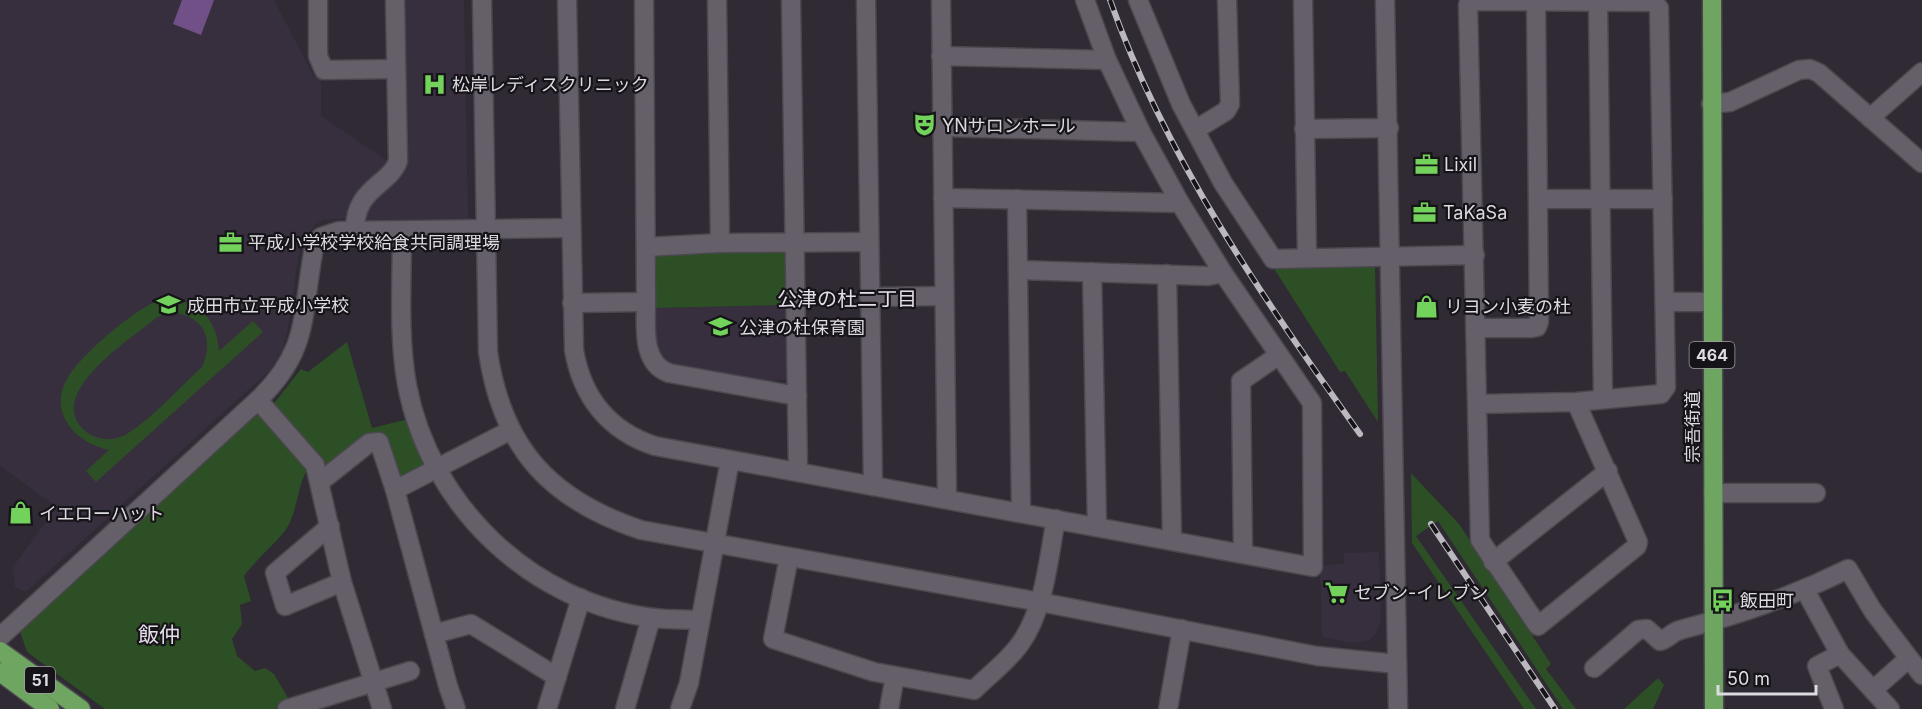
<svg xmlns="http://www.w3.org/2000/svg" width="1922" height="709" font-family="Inter,'Noto Sans JP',sans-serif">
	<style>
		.built { fill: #382f3e }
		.green { fill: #2d4f25; fill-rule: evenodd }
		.water { fill: #715088 }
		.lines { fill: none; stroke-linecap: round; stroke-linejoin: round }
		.minor-casing { stroke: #4a474e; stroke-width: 21 }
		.highway-casing { stroke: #4a474e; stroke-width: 21 }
		.minor { stroke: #655f69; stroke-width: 18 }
		.highway { stroke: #6ea661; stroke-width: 18 }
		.rail-casing { stroke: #bcb8bf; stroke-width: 6 }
		.rail { stroke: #161418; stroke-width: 4; stroke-dasharray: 11; stroke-linecap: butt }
		.labels { text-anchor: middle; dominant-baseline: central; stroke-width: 4.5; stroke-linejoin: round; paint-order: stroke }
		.shield { fill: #161418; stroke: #a19fa4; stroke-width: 1.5 }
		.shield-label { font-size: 16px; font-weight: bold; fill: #dddae0 }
		.poi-label { font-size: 18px; fill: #dddae0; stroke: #161418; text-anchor: start }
		.street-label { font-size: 18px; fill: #dddae0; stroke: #161418 }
		.neighbourhood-label { font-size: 20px; fill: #e4deea; stroke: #161418 }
		.quarter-label { font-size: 21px; fill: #e4deea; stroke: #161418 }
	</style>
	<rect width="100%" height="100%" fill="#2f2a33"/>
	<g class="built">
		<polygon points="0,0 274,0 314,77 321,77 321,116 391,163 347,218 324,220 315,225 303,241 299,252 288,329 282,352 269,371 26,592 15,587 12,568 57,507 0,466"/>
		<polygon points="402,0 464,0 468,219 365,220 364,213 373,195 404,167"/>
		<polygon points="790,305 790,379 762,382 665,364 653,347 652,308"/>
		<polygon points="1379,552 1381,621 1375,635 1369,640 1352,643 1322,637 1320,565 1344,564 1344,553"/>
	</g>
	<g class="green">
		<polygon points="789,248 790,305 652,308 651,255"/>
		<polygon points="1375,264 1378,422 1345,371 1340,372 1273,267"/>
		<path d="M164,298C197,299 217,318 219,351L253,321L263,332L96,482L86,471L109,450C75,443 46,411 69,376C83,353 138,306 164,298ZM166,313C201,312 216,336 202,367C181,386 147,424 123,436C112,441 98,440 88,433C39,397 131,339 156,318Z"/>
		<polygon points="347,342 372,428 409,419 426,463 423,469 402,480 396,477 381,433 370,435 328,467 322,467 272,406 301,369 308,372"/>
		<path d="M255,414L261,415L308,468C297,487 298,508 288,526C281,539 256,559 244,576L251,601L240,605L242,624L232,639L237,656L255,671L265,668L274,674L288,698L275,709H105L27,652L20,631Z"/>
		<polygon points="1411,473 1459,524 1551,664 1546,669 1576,709 1563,709 1438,521 1416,536 1536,709 1524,709 1412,543"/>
		<polygon points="1658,678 1664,685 1653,709 1624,709"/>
	</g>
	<polygon class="water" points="182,0 214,0 201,35 173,24"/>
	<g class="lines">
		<defs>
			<g id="minor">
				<polyline points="318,0 318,56 324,70 396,69"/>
				<path d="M482,0L488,352C502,448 550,500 641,530L1040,602L1317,656L1397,664"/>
				<path d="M567,0L574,350C582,397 609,431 655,446L1313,567L1312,403L1223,273L1180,203L1141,132L1107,60L1085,0"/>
				<path d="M644,0L646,302C646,326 641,363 669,373L797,396"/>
				<polyline points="717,0 720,243"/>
				<polyline points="791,0 798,472"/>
				<polyline points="866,0 873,486"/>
				<polyline points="941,0 947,499"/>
				<polyline points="1138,0 1181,104 1223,183 1273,259 1475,255"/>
				<polyline points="1303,0 1307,258"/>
				<polyline points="1385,0 1398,709"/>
				<polyline points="1598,2 1603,399"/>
				<polyline points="941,56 1107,60"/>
				<polyline points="1711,104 1730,102 1799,70 1810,69 1819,73 1922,163"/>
				<polyline points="1870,118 1922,72"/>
				<polyline points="942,127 1141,132"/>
				<polyline points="1304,129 1389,128"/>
				<polyline points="1195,130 1226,111 1230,104 1227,0"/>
				<polyline points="943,198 1180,203"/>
				<polyline points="1017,199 1021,512"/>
				<polyline points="1540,199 1663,199"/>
				<path d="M355,231C354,188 390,185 398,161L395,0"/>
				<path d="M402,231C402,281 398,335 407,385C430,506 531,603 654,618C669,620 685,619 700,620"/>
				<polyline points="646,247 720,243 869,242"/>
				<polyline points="1018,270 1208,276 1223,273"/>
				<polyline points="1092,272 1097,527"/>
				<polyline points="1167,274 1172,540"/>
				<polyline points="869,297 944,296"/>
				<polyline points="1666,302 1712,302"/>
				<polyline points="572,303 646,302"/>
				<polyline points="1477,328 1532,328 1537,327 1539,322 1536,1"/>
				<polyline points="258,400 315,465 342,582 382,709"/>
				<polyline points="1478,404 1576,402 1661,394 1666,387 1659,8 1653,2 1474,1 1468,5 1480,540 1538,626 1637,546 1638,542 1576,402"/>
				<polyline points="320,482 369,443 379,442 395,490 448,686 456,709"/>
				<polyline points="395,490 511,430"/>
				<polyline points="1713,493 1816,493"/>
				<polyline points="330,526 275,573 285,606 342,582"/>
				<polyline points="1243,553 1241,381 1279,355"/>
				<path d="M789,557L773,639L874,672L974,690C989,675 1008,661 1020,644C1045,609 1048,560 1056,519"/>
				<polyline points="1493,562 1608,471"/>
				<polyline points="1805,590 1840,654 1890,709"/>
				<polyline points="434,634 471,624 557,677"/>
				<path d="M0,637L258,400C311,349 301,314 314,248L321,237L339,231L571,228"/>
				<path d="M1594,668L1638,630L1647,629L1660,641C1668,639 1672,632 1680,630C1741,614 1791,597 1848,569L1873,611L1922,675"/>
				<polyline points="1873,690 1908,659"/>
				<polyline points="287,709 410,671"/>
				<polyline points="547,709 581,598"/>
				<polyline points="625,709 649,625 654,618"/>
				<polyline points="680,709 689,683 730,460"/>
				<polyline points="889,709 895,676"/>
				<polyline points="1168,709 1182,629"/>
				<polyline points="1834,709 1817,666 1840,654"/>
			</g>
			<g id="highway">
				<polyline points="1712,0 1714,709"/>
				<polyline points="0,651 81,709"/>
				<polyline points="0,672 50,709"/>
			</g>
		</defs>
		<use href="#minor" class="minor-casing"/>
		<use href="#highway" class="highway-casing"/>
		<use href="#minor" class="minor"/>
		<use href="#highway" class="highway"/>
		<defs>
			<g id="rail">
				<path d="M1110,0C1166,159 1263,298 1360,434"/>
				<polyline points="1431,524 1555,709"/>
			</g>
		</defs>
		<use href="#rail" class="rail-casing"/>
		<use href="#rail" class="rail"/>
	</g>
	<defs>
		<symbol id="hospital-bare" viewBox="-9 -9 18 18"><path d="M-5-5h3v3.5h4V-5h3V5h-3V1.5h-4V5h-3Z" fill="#73d25c" stroke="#161418" stroke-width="2.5" paint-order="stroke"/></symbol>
		<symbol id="theatre-bare" viewBox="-9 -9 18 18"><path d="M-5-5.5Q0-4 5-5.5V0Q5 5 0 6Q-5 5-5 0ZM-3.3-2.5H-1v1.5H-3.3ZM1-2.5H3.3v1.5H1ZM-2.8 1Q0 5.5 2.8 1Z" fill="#73d25c" stroke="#161418" stroke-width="2.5" paint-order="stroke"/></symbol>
		<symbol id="office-bare" viewBox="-9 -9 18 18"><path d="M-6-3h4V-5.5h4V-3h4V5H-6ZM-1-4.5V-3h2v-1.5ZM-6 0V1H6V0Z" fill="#73d25c" stroke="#161418" stroke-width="2.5" paint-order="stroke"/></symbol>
		<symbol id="school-bare" viewBox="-9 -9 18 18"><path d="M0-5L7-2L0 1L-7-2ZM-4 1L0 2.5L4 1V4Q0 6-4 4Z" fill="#73d25c" stroke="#161418" stroke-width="2.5" paint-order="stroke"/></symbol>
		<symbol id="shop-bare" viewBox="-9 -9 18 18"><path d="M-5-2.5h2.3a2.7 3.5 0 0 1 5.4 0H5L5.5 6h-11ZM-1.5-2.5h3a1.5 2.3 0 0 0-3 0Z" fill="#73d25c" stroke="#161418" stroke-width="2.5" paint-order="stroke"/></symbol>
		<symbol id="supermarket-bare" viewBox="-9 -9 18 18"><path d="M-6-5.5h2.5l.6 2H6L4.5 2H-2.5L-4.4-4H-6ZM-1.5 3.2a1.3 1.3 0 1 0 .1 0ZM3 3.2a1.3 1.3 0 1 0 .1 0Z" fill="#73d25c" stroke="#161418" stroke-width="2.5" paint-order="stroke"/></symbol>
		<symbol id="bus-bare" viewBox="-9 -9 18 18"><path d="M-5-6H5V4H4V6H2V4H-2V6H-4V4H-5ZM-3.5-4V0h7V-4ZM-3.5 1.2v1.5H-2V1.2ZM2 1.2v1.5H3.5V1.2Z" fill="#73d25c" stroke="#161418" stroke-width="2.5" paint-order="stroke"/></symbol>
	</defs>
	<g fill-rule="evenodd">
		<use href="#hospital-bare" x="418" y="68" width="33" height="33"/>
		<use href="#theatre-bare" x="908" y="108" width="33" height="33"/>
		<use href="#office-bare" x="1410" y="148" width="33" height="33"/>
		<use href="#office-bare" x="1408" y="196" width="33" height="33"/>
		<use href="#office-bare" x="214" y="226" width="33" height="33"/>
		<use href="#school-bare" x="152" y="288" width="33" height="33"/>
		<use href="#shop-bare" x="1410" y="290" width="33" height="33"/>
		<use href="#school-bare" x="704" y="310" width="33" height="33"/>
		<use href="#shop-bare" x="4" y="496" width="33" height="33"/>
		<use href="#supermarket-bare" x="1320" y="576" width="33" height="33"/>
		<use href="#bus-bare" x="1706" y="584" width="33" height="33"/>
	</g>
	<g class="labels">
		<g class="shield">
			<rect x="1689.5" y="342" width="45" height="26" rx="4.5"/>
			<rect x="25" y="667" width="30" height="26" rx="4.5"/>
		</g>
		<g class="shield-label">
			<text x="1712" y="355">464</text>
			<text x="40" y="680">51</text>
		</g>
		<g class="poi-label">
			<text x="452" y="84">松岸レディスクリニック</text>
			<text x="942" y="125">YNサロンホール</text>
			<text x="1444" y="164">Lixil</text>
			<text x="1443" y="212">TaKaSa</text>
			<text x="248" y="242">平成小学校学校給食共同調理場</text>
			<text x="187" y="305">成田市立平成小学校</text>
			<text x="1445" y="306">リヨン小麦の杜</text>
			<text x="739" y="327">公津の杜保育園</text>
			<text x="39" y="513">イエローハット</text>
			<text x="1354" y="592">セブン-イレブン</text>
			<text x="1740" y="600">飯田町</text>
		</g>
		<g class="street-label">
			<text transform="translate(1692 427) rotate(-90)">宗吾街道</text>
		</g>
		<g class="neighbourhood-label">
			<text x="847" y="299">公津の杜二丁目</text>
		</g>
		<g class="quarter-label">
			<text x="159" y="634">飯仲</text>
		</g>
	</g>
	<path d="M1718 685v9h98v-9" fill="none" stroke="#dddae0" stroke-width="3"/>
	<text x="1727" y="685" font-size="18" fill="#dddae0" stroke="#161418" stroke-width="4.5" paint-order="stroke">50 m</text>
</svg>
